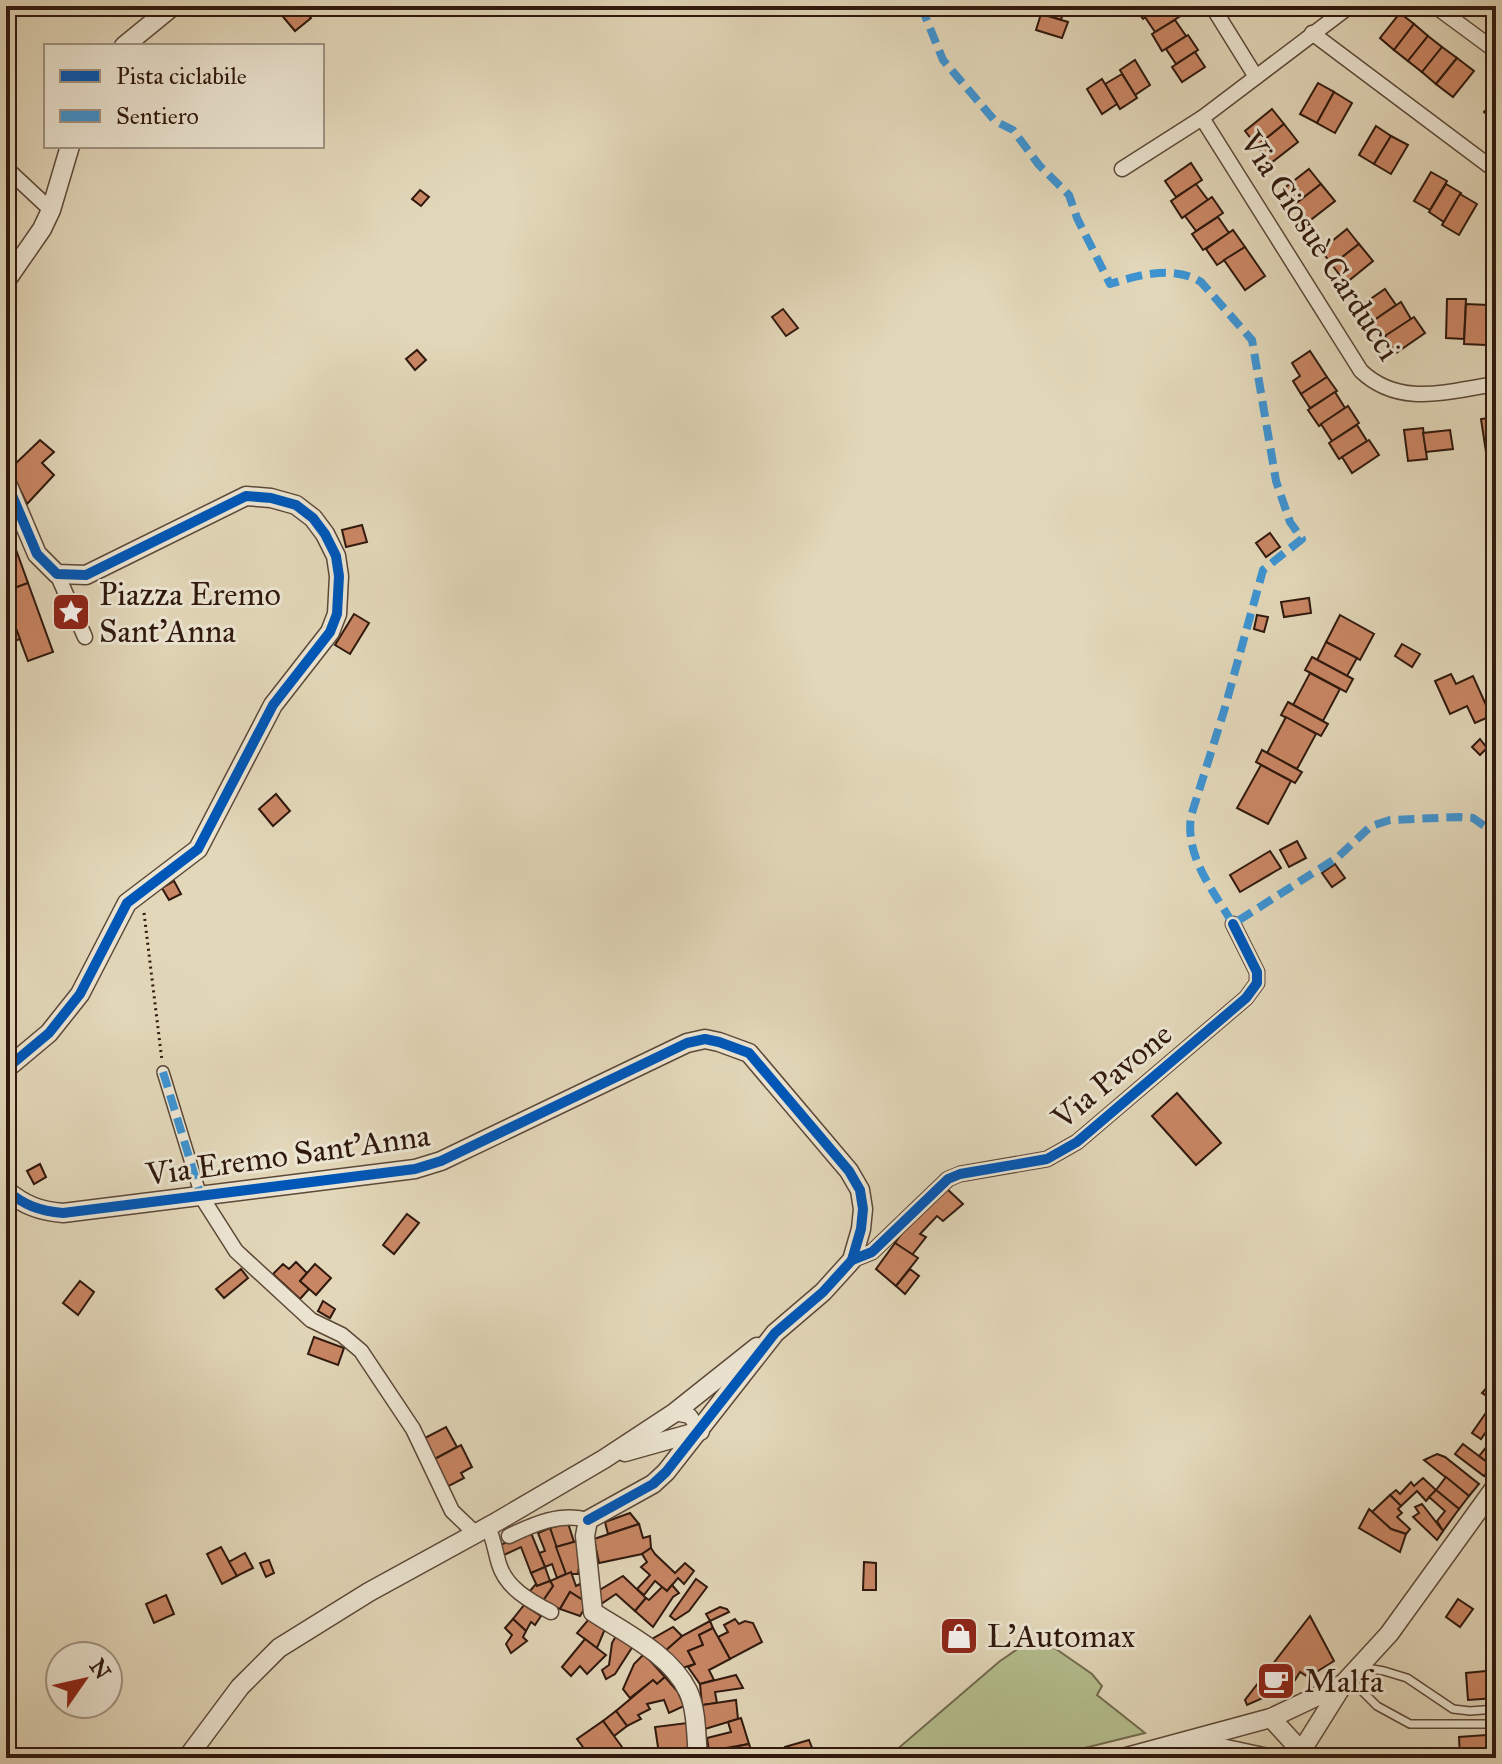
<svg xmlns="http://www.w3.org/2000/svg" width="1502" height="1764" font-family="'IM FELL Great Primer',serif">
	<style>
		.green { fill: #b4be8e; stroke: #726b4e; stroke-width: 2 }
		.building { fill: #c98664; stroke: #2f180d; stroke-width: 2 }
		.lines { fill: none; stroke-linecap: round; stroke-linejoin: round }
		.service-casing { stroke: #5c4838; stroke-width: 10 }
		.pedestrian-casing { stroke: #5c4838; stroke-width: 14 }
		.minor-casing { stroke: #5c4838; stroke-width: 17 }
		.tertiary-casing { stroke: #5c4838; stroke-width: 21 }
		.path { stroke: #2f180d; stroke-width: 3; stroke-dasharray: 2 4; stroke-linecap: butt }
		.service { stroke: #ece5d2; stroke-width: 7 }
		.pedestrian { stroke: #ece5d2; stroke-width: 11 }
		.minor { stroke: #ece5d2; stroke-width: 14 }
		.tertiary { stroke: #ece5d2; stroke-width: 18 }
		.quiet { stroke: #3d93d2; stroke-width: 8; stroke-dasharray: 16 8; stroke-linecap: butt }
		.cycleway-casing { stroke: #ece5d2; stroke-width: 15 }
		.cycleway { stroke: #0057b8; stroke-width: 10 }
		.labels { text-anchor: middle; dominant-baseline: central; stroke-width: 6; stroke-linejoin: round; paint-order: stroke }
		.street-label { font-size: 32px; fill: #2f180d; stroke: #ece5d2 }
		.poi-label { font-size: 32px; fill: #2f180d; stroke: #ece5d2; text-anchor: start }
	</style>
	<rect width="100%" height="100%" fill="#e2d7b9"/>
	<filter id="stains"><feTurbulence type="fractalNoise" baseFrequency=".0025" numOctaves="4"/><feColorMatrix values="0 0 0 0 .2 0 0 0 0 .09 0 0 0 0 .02 0 0 0 .5 -.17"/></filter>
	<radialGradient id="worn" r=".72"><stop offset=".6" stop-color="#630" stop-opacity="0"/><stop offset="1" stop-color="#630" stop-opacity=".3"/></radialGradient>
	<polygon class="green" points="1046,1642 1092,1674 1102,1686 1097,1695 1145,1733 1044,1758 887,1758 1000,1661 1019,1648"/>
	<g class="building">
		<polygon points="274,6 301,6 311,18 295,31"/>
		<polygon points="1038,6 1065,6 1061,20 1036,12"/>
		<polygon points="1134,6 1163,6 1143,19"/>
		<polygon points="1163,6 1171,6 1179,17 1155,32 1145,17"/>
		<polygon points="1252,6 1275,6 1259,16"/>
		<polygon points="1400,13 1414,24 1394,50 1380,38"/>
		<polygon points="1041,14 1068,22 1062,38 1036,30"/>
		<polygon points="1175,20 1186,36 1162,51 1152,34"/>
		<polygon points="1414,24 1428,36 1408,61 1394,50"/>
		<polygon points="1188,35 1198,50 1176,64 1166,49"/>
		<polygon points="1428,36 1442,47 1422,72 1408,61"/>
		<polygon points="1442,47 1457,58 1436,84 1422,72"/>
		<polygon points="1195,52 1205,67 1182,82 1172,67"/>
		<polygon points="1457,58 1474,71 1453,97 1436,84"/>
		<polygon points="1135,60 1150,85 1135,95 1120,70"/>
		<polygon points="1122,74 1137,98 1120,109 1105,84"/>
		<polygon points="1102,79 1117,104 1102,114 1087,89"/>
		<polygon points="1318,83 1334,92 1317,123 1300,114"/>
		<polygon points="1334,92 1352,103 1335,133 1317,123"/>
		<polygon points="1496,99 1496,123 1484,112"/>
		<polygon points="1272,109 1284,124 1257,146 1245,131"/>
		<polygon points="1284,124 1298,142 1271,163 1257,146"/>
		<polygon points="1376,126 1391,136 1374,164 1359,155"/>
		<polygon points="1391,136 1408,145 1391,174 1374,164"/>
		<polygon points="1191,163 1202,180 1176,197 1165,181"/>
		<polygon points="1309,169 1321,184 1294,205 1282,190"/>
		<polygon points="1431,172 1447,181 1430,210 1414,201"/>
		<polygon points="1196,184 1208,200 1182,218 1171,201"/>
		<polygon points="1321,184 1335,201 1308,222 1294,205"/>
		<polygon points="1446,184 1461,193 1444,222 1429,212"/>
		<polygon points="420,190 429,197 421,206 412,199"/>
		<polygon points="1460,194 1477,204 1459,235 1442,225"/>
		<polygon points="1212,197 1223,213 1196,231 1185,216"/>
		<polygon points="1218,217 1229,233 1203,250 1192,234"/>
		<polygon points="1347,229 1359,244 1332,265 1321,250"/>
		<polygon points="1233,230 1245,247 1217,265 1206,249"/>
		<polygon points="1496,235 1496,265 1489,263"/>
		<polygon points="1359,244 1373,261 1346,283 1332,265"/>
		<polygon points="1245,247 1265,276 1245,290 1224,260"/>
		<polygon points="1385,289 1396,305 1367,325 1356,309"/>
		<polygon points="1447,299 1466,299 1464,339 1446,338"/>
		<polygon points="1401,302 1411,319 1381,339 1370,323"/>
		<polygon points="1466,304 1488,305 1486,345 1464,344"/>
		<polygon points="783,309 798,328 786,336 772,317"/>
		<polygon points="1414,317 1425,333 1396,353 1385,336"/>
		<polygon points="417,350 426,360 415,370 406,359"/>
		<polygon points="1310,351 1327,377 1301,394 1293,381 1300,376 1292,363"/>
		<polygon points="1327,377 1337,391 1310,408 1301,394"/>
		<polygon points="1335,392 1345,408 1319,426 1308,410"/>
		<polygon points="1348,406 1359,423 1332,441 1321,424"/>
		<polygon points="1496,417 1496,451 1486,452 1481,419"/>
		<polygon points="1357,425 1367,441 1339,459 1329,443"/>
		<polygon points="1423,428 1427,459 1408,461 1404,430"/>
		<polygon points="1450,430 1453,449 1426,452 1423,433"/>
		<polygon points="40,440 54,452 42,463 54,475 27,504 10,469"/>
		<polygon points="1369,440 1379,455 1352,473 1342,457"/>
		<polygon points="362,525 367,542 346,547 342,530"/>
		<polygon points="10,533 28,583 6,591 6,569 9,568 6,558 6,535"/>
		<polygon points="1270,533 1280,547 1266,557 1256,543"/>
		<polygon points="28,583 53,652 28,661 6,602 6,591"/>
		<polygon points="1309,598 1311,613 1284,617 1281,602"/>
		<polygon points="6,602 20,639 7,644 6,641"/>
		<polygon points="354,614 369,623 350,654 335,645"/>
		<polygon points="1257,615 1268,617 1264,632 1254,629"/>
		<polygon points="1340,615 1374,634 1360,660 1326,642"/>
		<polygon points="1326,642 1357,658 1347,676 1317,660"/>
		<polygon points="1402,644 1420,654 1412,667 1395,656"/>
		<polygon points="1312,657 1353,679 1346,692 1305,670"/>
		<polygon points="1310,673 1340,689 1323,721 1293,705"/>
		<polygon points="1451,674 1456,684 1473,676 1491,716 1475,723 1467,706 1450,714 1435,681"/>
		<polygon points="1288,702 1328,724 1321,736 1281,715"/>
		<polygon points="1286,717 1316,734 1297,769 1267,753"/>
		<polygon points="1480,739 1487,748 1480,755 1472,747"/>
		<polygon points="1262,750 1302,772 1295,783 1256,762"/>
		<polygon points="1261,765 1291,781 1268,824 1237,808"/>
		<polygon points="276,794 290,811 273,826 259,809"/>
		<polygon points="1297,841 1306,858 1289,867 1280,850"/>
		<polygon points="1270,851 1281,868 1240,892 1230,875"/>
		<polygon points="1335,864 1345,878 1332,887 1322,873"/>
		<polygon points="174,881 181,894 169,900 162,888"/>
		<polygon points="1177,1093 1221,1143 1196,1165 1152,1116"/>
		<polygon points="40,1164 46,1177 34,1184 27,1171"/>
		<polygon points="945,1187 963,1204 943,1221 937,1216 920,1234 926,1237 912,1255 895,1243 909,1223"/>
		<polygon points="407,1214 419,1223 394,1254 383,1245"/>
		<polygon points="895,1243 918,1258 896,1286 876,1269"/>
		<polygon points="296,1262 307,1273 300,1281 309,1289 300,1299 273,1274 283,1264 289,1269"/>
		<polygon points="315,1264 331,1278 316,1295 300,1281"/>
		<polygon points="241,1269 248,1278 224,1298 216,1289"/>
		<polygon points="910,1269 919,1276 905,1294 896,1286"/>
		<polygon points="80,1281 94,1292 78,1315 63,1303"/>
		<polygon points="323,1301 335,1309 330,1318 318,1311"/>
		<polygon points="314,1337 344,1348 338,1365 308,1354"/>
		<polygon points="1495,1378 1496,1379 1496,1402 1482,1393"/>
		<polygon points="1494,1401 1496,1424 1490,1419 1486,1424 1490,1426 1481,1439 1472,1433"/>
		<polygon points="446,1427 457,1447 431,1461 421,1440"/>
		<polygon points="1496,1435 1496,1461 1492,1466 1479,1456"/>
		<polygon points="1463,1444 1492,1466 1484,1476 1455,1454"/>
		<polygon points="461,1445 472,1467 461,1473 464,1478 445,1488 431,1461"/>
		<polygon points="1437,1454 1445,1457 1479,1484 1469,1496 1424,1460"/>
		<polygon points="1446,1477 1469,1496 1459,1509 1436,1490"/>
		<polygon points="1423,1478 1436,1490 1426,1501 1417,1491 1401,1506 1390,1495 1396,1490 1400,1494 1411,1482 1414,1486"/>
		<polygon points="1436,1490 1459,1509 1443,1531 1437,1521 1445,1511 1429,1497"/>
		<polygon points="1390,1495 1401,1506 1398,1509 1402,1513 1397,1517 1410,1529 1406,1534 1391,1529 1372,1512"/>
		<polygon points="1422,1504 1443,1531 1437,1540 1413,1517 1419,1513 1415,1507"/>
		<polygon points="1369,1509 1391,1529 1406,1534 1400,1552 1359,1528"/>
		<polygon points="630,1513 639,1524 608,1534 605,1522"/>
		<polygon points="568,1523 574,1542 556,1547 550,1528"/>
		<polygon points="639,1524 643,1538 650,1536 651,1548 642,1554 599,1563 594,1539"/>
		<polygon points="550,1528 566,1574 557,1578 552,1564 545,1567 539,1553 545,1551 538,1533"/>
		<polygon points="531,1533 545,1567 531,1573 521,1547 502,1556 500,1545"/>
		<polygon points="577,1541 580,1560 578,1574 566,1574 556,1547"/>
		<polygon points="221,1547 237,1576 222,1584 207,1554"/>
		<polygon points="651,1548 655,1554 675,1573 685,1563 694,1571 684,1584 678,1578 667,1591 655,1581 644,1595 637,1589 650,1575 641,1567 647,1562 642,1554"/>
		<polygon points="245,1553 253,1568 237,1576 229,1562"/>
		<polygon points="269,1560 274,1573 266,1577 260,1563"/>
		<polygon points="864,1562 876,1563 876,1590 863,1590"/>
		<polygon points="545,1567 550,1581 537,1586 531,1573"/>
		<polygon points="571,1572 576,1586 580,1584 586,1602 570,1592 560,1609 542,1602 553,1586 550,1581"/>
		<polygon points="623,1576 646,1598 635,1611 616,1594 601,1604 598,1591"/>
		<polygon points="696,1579 707,1587 689,1611 675,1620 670,1616"/>
		<polygon points="550,1581 553,1586 542,1602 528,1593 536,1584 537,1586"/>
		<polygon points="672,1585 679,1593 673,1597 653,1627 635,1611 646,1598 649,1600 662,1587 667,1591"/>
		<polygon points="570,1592 586,1602 586,1606 580,1616 560,1609"/>
		<polygon points="166,1595 174,1614 154,1623 146,1604"/>
		<polygon points="1458,1599 1473,1609 1460,1627 1446,1617"/>
		<polygon points="524,1605 541,1616 535,1625 531,1622 526,1631 513,1619"/>
		<polygon points="720,1607 727,1609 729,1612 710,1621 706,1614"/>
		<polygon points="1310,1616 1334,1661 1308,1677 1300,1672 1292,1685 1247,1705 1245,1700"/>
		<polygon points="513,1619 526,1631 523,1637 527,1641 511,1653 506,1644 512,1635 505,1628"/>
		<polygon points="589,1619 605,1629 597,1648 577,1633"/>
		<polygon points="735,1619 739,1624 745,1621 753,1623 762,1642 730,1659 718,1637 728,1632 724,1625"/>
		<polygon points="710,1621 713,1628 699,1635 703,1645 688,1651 695,1664 682,1668 665,1651 682,1636"/>
		<polygon points="673,1627 682,1636 665,1651 652,1639"/>
		<polygon points="713,1628 730,1659 709,1670 714,1680 700,1684 688,1667 695,1664 688,1651 703,1645 699,1635"/>
		<polygon points="616,1636 633,1646 615,1674 606,1679 602,1670 609,1665 612,1643"/>
		<polygon points="585,1639 606,1655 587,1674 580,1666 571,1676 562,1667"/>
		<polygon points="644,1654 665,1677 657,1684 653,1680 630,1698 623,1689 634,1664"/>
		<polygon points="1496,1670 1496,1698 1468,1700 1466,1673"/>
		<polygon points="736,1675 743,1688 715,1692 717,1703 702,1705 700,1684"/>
		<polygon points="665,1677 678,1692 684,1706 669,1713 664,1700 647,1704 650,1709 638,1715 641,1719 627,1726 616,1711 653,1680 657,1684"/>
		<polygon points="736,1700 738,1719 705,1729 702,1705"/>
		<polygon points="616,1711 627,1726 614,1736 603,1721"/>
		<polygon points="741,1718 749,1744 709,1751 707,1738 731,1732 728,1722"/>
		<polygon points="603,1721 622,1747 607,1758 591,1758 577,1739"/>
		<polygon points="687,1723 690,1750 659,1754 655,1727"/>
		<polygon points="1486,1735 1488,1758 1460,1758 1459,1737"/>
		<polygon points="809,1740 816,1758 789,1758 785,1747"/>
		<polygon points="749,1744 754,1758 734,1758 742,1755 739,1746"/>
		<polygon points="722,1749 725,1758 709,1758 709,1751"/>
	</g>
	<g class="lines">
		<defs>
			<g id="service">
				<polyline points="1361,1667 1384,1671 1407,1678 1453,1709 1470,1711 1496,1709"/>
				<polyline points="1350,1679 1377,1706 1410,1724 1495,1724"/>
			</g>
			<polyline id="pedestrian" points="163,1072 201,1196"/>
			<g id="minor">
				<polyline points="1212,6 1256,77"/>
				<polyline points="1435,6 1496,51"/>
				<polyline points="1312,33 1496,171"/>
				<path d="M1202,118L1361,371C1400,408 1448,391 1496,384"/>
				<polyline points="6,168 51,210"/>
				<polyline points="1122,169 1202,118 1350,6"/>
				<polyline points="57,574 85,637"/>
				<polyline points="201,1196 236,1251 311,1320 342,1335 361,1351 413,1429 452,1511 475,1533"/>
				<polyline points="852,1260 872,1252 948,1179 960,1174 1047,1159 1077,1142 1246,998 1257,983 1257,972 1233,924"/>
				<polyline points="674,1413 690,1416 700,1431"/>
				<path d="M488,1527C494,1540 495,1551 499,1564C506,1588 530,1601 551,1612"/>
				<path d="M509,1536C534,1524 561,1512 588,1520"/>
			</g>
			<g id="tertiary">
				<polyline points="124,46 173,6"/>
				<polyline points="6,281 42,229 51,210 70,146"/>
				<polyline points="6,481 37,554 57,574 86,575 246,496 271,498 296,505 313,518 325,534 336,556 339,576 337,614 330,632 273,705 198,849 127,903 80,994 49,1033 6,1069"/>
				<path d="M6,1190C24,1205 39,1211 63,1213L415,1169L441,1161L687,1043L705,1039L719,1042L749,1053L849,1171L860,1190L863,1209L861,1229L852,1260L823,1292L775,1333L666,1472L653,1484L588,1520L585,1536L593,1612C625,1633 670,1654 688,1691C697,1710 696,1737 698,1758"/>
				<polyline points="625,1452 700,1431"/>
				<polyline points="1271,1718 1302,1752"/>
				<polyline points="1187,1747 1212,1746 1268,1758"/>
				<polyline points="187,1758 240,1687 279,1648 369,1592 493,1524 604,1459 674,1413 757,1347"/>
				<polyline points="1123,1758 1271,1718 1343,1684"/>
				<polyline points="1297,1758 1344,1683 1389,1634 1496,1486"/>
			</g>
		</defs>
		<use href="#service" class="service-casing"/>
		<use href="#pedestrian" class="pedestrian-casing"/>
		<use href="#minor" class="minor-casing"/>
		<use href="#tertiary" class="tertiary-casing"/>
		<polyline class="path" points="144,913 162,1061"/>
		<use href="#service" class="service"/>
		<use href="#pedestrian" class="pedestrian"/>
		<use href="#minor" class="minor"/>
		<use href="#tertiary" class="tertiary"/>
		<g class="quiet">
			<path d="M921,6L943,60L995,121L1013,130L1039,165L1069,195L1077,218L1110,284C1138,275 1174,265 1201,282L1252,340L1276,481L1290,522L1302,539L1263,570L1224,711L1191,816C1185,857 1213,890 1233,924L1338,857L1371,826L1390,820L1459,817L1473,818L1496,834"/>
			<polyline points="163,1072 201,1196"/>
		</g>
		<defs>
			<g id="cycleway">
				<polyline points="6,481 37,554 57,574 86,575 246,496 271,498 296,505 313,518 325,534 336,556 339,576 337,614 330,632 273,705 198,849 127,903 80,994 49,1033 6,1069"/>
				<path d="M6,1190C24,1205 39,1211 63,1213L415,1169L441,1161L687,1043L705,1039L719,1042L749,1053L849,1171L860,1190L863,1209L861,1229L852,1260L823,1292L775,1333L666,1472L653,1484L588,1520"/>
				<polyline points="852,1260 872,1252 948,1179 960,1174 1047,1159 1077,1142 1246,998 1257,983 1257,972 1233,924"/>
			</g>
		</defs>
		<use href="#cycleway" class="cycleway-casing"/>
		<use href="#cycleway" class="cycleway"/>
	</g>
	<defs>
		<symbol id="sight-square" viewBox="-11 -11 22 22"><rect x="-9" y="-9" width="18" height="18" rx="4" fill="#8f2418" stroke="#ece5d2"/><path d="M0-6L1.8-2.2L6-1.7L2.9 1.2L3.7 5.4L0 3.3L-3.7 5.4L-2.9 1.2L-6-1.7L-1.8-2.2Z" fill="#fff"/></symbol>
		<symbol id="shop-square" viewBox="-11 -11 22 22"><rect x="-9" y="-9" width="18" height="18" rx="4" fill="#8f2418" stroke="#ece5d2"/><path d="M-5-2.5h2.3a2.7 3.5 0 0 1 5.4 0H5L5.5 6h-11ZM-1.5-2.5h3a1.5 2.3 0 0 0-3 0Z" fill="#fff"/></symbol>
		<symbol id="cafe-square" viewBox="-11 -11 22 22"><rect x="-9" y="-9" width="18" height="18" rx="4" fill="#8f2418" stroke="#ece5d2"/><path d="M-5.5-4.5H6V0H3Q3 3.5 0 3.5H-2.5Q-5.5 3.5-5.5 0ZM3-3.2v2h1.7v-2ZM-6 4.5H4V6H-6Z" fill="#fff"/></symbol>
	</defs>
	<g fill-rule="evenodd">
		<use href="#sight-square" x="49" y="590" width="44" height="44"/>
		<use href="#shop-square" x="937" y="1614" width="44" height="44"/>
		<use href="#cafe-square" x="1254" y="1659" width="44" height="44"/>
	</g>
	<g class="labels">
		<g class="street-label">
			<text transform="translate(1320 246) rotate(57)">Via Giosuè Carducci</text>
			<text transform="translate(1112 1076) rotate(-40)">Via Pavone</text>
			<text transform="translate(288 1155) rotate(-8)">Via Eremo Sant'Anna</text>
		</g>
		<g class="poi-label">
			<text x="99" y="594">Piazza Eremo<tspan x="99" dy="37">Sant'Anna</tspan></text>
			<text x="987" y="1636">L'Automax</text>
			<text x="1304" y="1681">Malfa</text>
		</g>
	</g>
	<rect width="1502" height="1764" fill="none" stroke="#e2d7b9" stroke-width="32"/>
	<rect x="8" y="8" width="1486" height="1748" fill="none" stroke="#2f180d" stroke-width="4"/>
	<rect x="16" y="16" width="1470" height="1732" fill="none" stroke="#2f180d" stroke-width="2"/>
	<rect x="44" y="44" width="280" height="104" fill="#ece5d2" stroke="#a09383" stroke-width="2"/>
	<rect x="60" y="70" width="40" height="12" fill="#0057b8" stroke="#a09383" stroke-width="2"/>
	<text x="116" y="84" font-size="24" fill="#2f180d">Pista ciclabile</text>
	<rect x="60" y="110" width="40" height="12" fill="#3d93d2" stroke="#a09383" stroke-width="2"/>
	<text x="116" y="124" font-size="24" fill="#2f180d">Sentiero</text>
	<g transform="translate(84 1680) rotate(56)"><circle r="38" fill="#ece5d2" stroke="#a09383" stroke-width="2"/>
	<path d="M0-6L14 30L0 20L-14 30Z" fill="#8f2418"/>
	<text y="-12" font-size="22" font-weight="bold" text-anchor="middle" fill="#2f180d">N</text>
	</g>
	<rect width="100%" height="100%" filter="url(#stains)"/>
	<rect width="100%" height="100%" fill="url(#worn)"/>
</svg>
